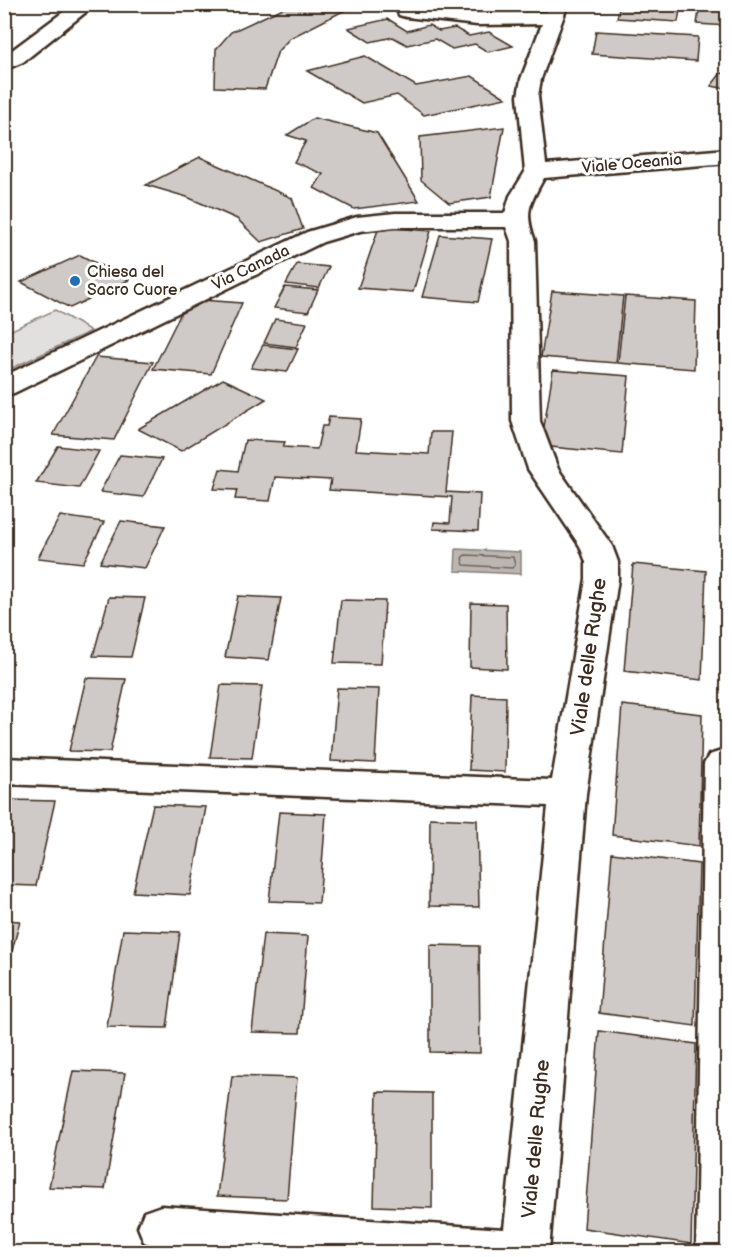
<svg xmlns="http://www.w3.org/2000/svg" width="732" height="1257" font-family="'Balsamiq Sans',sans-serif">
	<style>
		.green { fill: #e2e0de; stroke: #8e857e; stroke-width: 1.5 }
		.water { fill: #bcb6b3; stroke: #887e77; stroke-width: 1.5 }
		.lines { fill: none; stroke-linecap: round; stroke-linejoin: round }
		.shore { stroke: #6f625a; stroke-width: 1.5 }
		.building { fill: #cfcac7; stroke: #3b2a1e; stroke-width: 1.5 }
		.minor-casing { stroke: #3b2a1e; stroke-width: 5 }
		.minor { fill: #fff; fill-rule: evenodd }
		.poi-dot { fill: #1f6fb2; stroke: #fff; stroke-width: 2 }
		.labels { text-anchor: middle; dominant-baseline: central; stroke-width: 6; stroke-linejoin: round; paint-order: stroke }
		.far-street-label { font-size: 16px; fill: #3b2a1e; stroke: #fff }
		.far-poi-label { font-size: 16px; fill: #3b2a1e; stroke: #fff; text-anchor: start }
		.street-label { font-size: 20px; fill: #3b2a1e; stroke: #fff }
	</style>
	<rect width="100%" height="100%" fill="#fff"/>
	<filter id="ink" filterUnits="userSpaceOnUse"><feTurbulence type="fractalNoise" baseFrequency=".0167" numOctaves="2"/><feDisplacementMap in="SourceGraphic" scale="12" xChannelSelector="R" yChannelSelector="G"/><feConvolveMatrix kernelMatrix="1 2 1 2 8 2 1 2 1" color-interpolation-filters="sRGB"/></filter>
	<g filter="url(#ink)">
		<polygon class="green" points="55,310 91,331 10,369 5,365 5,333"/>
		<polygon class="water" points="456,549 521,552 521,574 455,571"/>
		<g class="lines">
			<polygon class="shore" points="465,555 513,557 515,565 512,568 464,565 462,558"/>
		</g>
		<g class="building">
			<polygon points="292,4 357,4 290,38 278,51 265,89 215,87 216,49 231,32"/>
			<polygon points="498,4 532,4 533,5 509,11"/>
			<polygon points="620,4 681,4 678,22 617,18"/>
			<polygon points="700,4 728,4 728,26 697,24"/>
			<polygon points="388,19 407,31 429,25 439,31 455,28 469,36 489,32 513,46 488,52 475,44 452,49 435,39 407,45 393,37 370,42 348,28"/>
			<polygon points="596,31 698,37 696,61 592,54"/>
			<polygon points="365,56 416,86 472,76 506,98 424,115 397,95 362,103 307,71"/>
			<polygon points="721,73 728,74 728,89 711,86"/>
			<polygon points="314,118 377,133 419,201 354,209 314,188 323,174 294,162 306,141 287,135"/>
			<polygon points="504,127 491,197 449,203 421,180 420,137"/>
			<polygon points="200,157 292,198 303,229 261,242 237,219 187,197 146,185"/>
			<polygon points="379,227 431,231 413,292 358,288"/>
			<polygon points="440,235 492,239 478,302 422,297"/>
			<polygon points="80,255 129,280 70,308 21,282"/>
			<polygon points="297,264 329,267 319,288 286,284"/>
			<polygon points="285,287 318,290 308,312 274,308"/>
			<polygon points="552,291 623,296 616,363 541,357"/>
			<polygon points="720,295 728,295 728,363 720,362"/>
			<polygon points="625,296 696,301 694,369 618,363"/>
			<polygon points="188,299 242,303 211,374 153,369"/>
			<polygon points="275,319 307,323 296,347 264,343"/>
			<polygon points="263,345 298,349 287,372 251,368"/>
			<polygon points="96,357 153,362 114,440 53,435"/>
			<polygon points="553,370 629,376 622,454 541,446"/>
			<polygon points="223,379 266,399 181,451 138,429"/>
			<polygon points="329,417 361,419 356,450 429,454 431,432 452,432 446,492 480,494 478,531 433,529 434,522 450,523 452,497 329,490 331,480 275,477 270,501 235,499 237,490 214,489 220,469 238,471 245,440 285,442 283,447 317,449 322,426 327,426"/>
			<polygon points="58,446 99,451 79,488 36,483"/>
			<polygon points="120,455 162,459 143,497 100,492"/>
			<polygon points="60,516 104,522 83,563 38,558"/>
			<polygon points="121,521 165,526 145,568 100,563"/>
			<polygon points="633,564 706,571 702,680 624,671"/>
			<polygon points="238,596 281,598 269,660 225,657"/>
			<polygon points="109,597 145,598 131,657 93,656"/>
			<polygon points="341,600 385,601 381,664 334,663"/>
			<polygon points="471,603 506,604 507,669 470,667"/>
			<polygon points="86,678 126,679 110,752 69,751"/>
			<polygon points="221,685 262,686 252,758 210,757"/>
			<polygon points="337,688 379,689 375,763 331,761"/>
			<polygon points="472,695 506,697 505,772 469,770"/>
			<polygon points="622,705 702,714 699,846 612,835"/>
			<polygon points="9,800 55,801 36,886 4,885 4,820"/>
			<polygon points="153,805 206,807 190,895 133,892"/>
			<polygon points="279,812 326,814 319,903 269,901"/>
			<polygon points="430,818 477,820 479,907 429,906"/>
			<polygon points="612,853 699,864 695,1026 599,1013"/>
			<polygon points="4,920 20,921 4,981"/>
			<polygon points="123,930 180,932 167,1028 107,1027"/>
			<polygon points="263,934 308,936 300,1033 252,1032"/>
			<polygon points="430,945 479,946 480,1053 430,1052"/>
			<polygon points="599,1031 696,1044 691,1244 584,1228"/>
			<polygon points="73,1071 125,1073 105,1189 49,1187"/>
			<polygon points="232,1076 297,1078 287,1199 217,1196"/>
			<polygon points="377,1092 432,1093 432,1208 374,1206"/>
		</g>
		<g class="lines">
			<defs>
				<g id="minor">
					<polygon points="74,4 96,4 23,62 4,70 4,56"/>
					<path d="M549,4H568L541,79L538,96L546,164L728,149V163L544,178C529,205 524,212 535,241L540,421L558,469L612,546L618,562V579L586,794L549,1252H222L161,1248L144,1242L138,1227L144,1212L161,1206L504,1229L548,806L4,784V758L552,780L586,579V562L580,546L528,469L512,421L511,241L506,227H395L360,231L323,242L14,393L4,395V376L307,232L357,217L395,213H505L510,196L525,172L518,96L521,79L542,24L477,25L406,17L399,15L397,11L399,7L406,5L477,13L546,12Z"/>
					<polygon points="722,751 728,753 728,1252 696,1252 704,764 709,755"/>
				</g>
			</defs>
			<use href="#minor" class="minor-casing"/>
			<use href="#minor" class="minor"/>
		</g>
	</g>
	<circle class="poi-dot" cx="75" cy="281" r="6"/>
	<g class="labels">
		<g class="far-street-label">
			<text transform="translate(632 164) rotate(-5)">Viale Oceania</text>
			<text transform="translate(251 268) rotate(-26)">Via Canada</text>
		</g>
		<g class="far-poi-label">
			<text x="87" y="272">Chiesa del<tspan x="87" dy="18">Sacro Cuore</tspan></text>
		</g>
		<g class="street-label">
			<text transform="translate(589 657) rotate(-82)">Viale delle Rughe</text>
			<text transform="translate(536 1139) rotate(-85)">Viale delle Rughe</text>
		</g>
	</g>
	<rect width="732" height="1257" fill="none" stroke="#fff" stroke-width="24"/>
	<rect x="12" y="12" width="708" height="1233" fill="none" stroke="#3b2a1e" stroke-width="2" filter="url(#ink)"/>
</svg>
